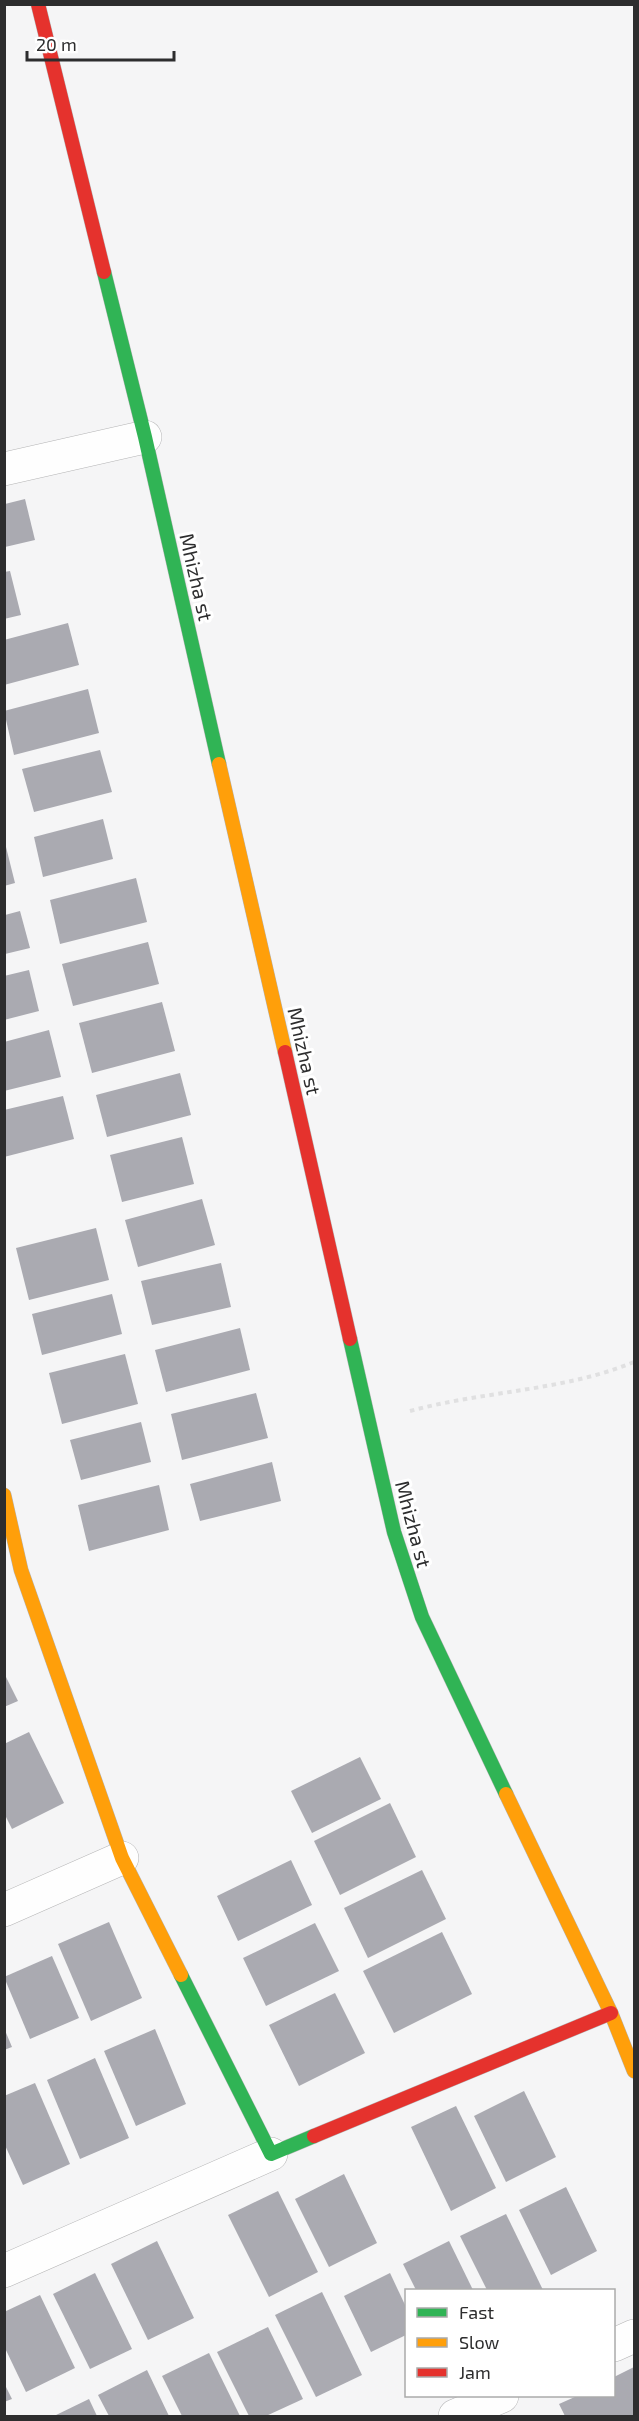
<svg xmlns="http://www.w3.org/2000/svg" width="639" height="2421" font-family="'Exo 2',sans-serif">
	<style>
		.building { fill: #aaaab1 }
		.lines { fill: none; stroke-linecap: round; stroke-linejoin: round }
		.street-casing { stroke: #b5b5b6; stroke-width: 34 }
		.fast-casing { stroke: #b5b5b6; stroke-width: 15 }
		.slow-casing { stroke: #b5b5b6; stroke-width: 15 }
		.jam-casing { stroke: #b5b5b6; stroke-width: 15 }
		.path { stroke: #e0e0e1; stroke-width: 4; stroke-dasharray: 4.5 4.5; stroke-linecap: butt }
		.street { stroke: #fefefe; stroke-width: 33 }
		.fast { stroke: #30b455; stroke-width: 14 }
		.slow { stroke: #ff9f0a; stroke-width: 14 }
		.jam { stroke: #e5322d; stroke-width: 14 }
		.labels { text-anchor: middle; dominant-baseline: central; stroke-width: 6; stroke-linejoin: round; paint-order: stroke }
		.street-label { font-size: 20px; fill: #2d2d2e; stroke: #fff }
	</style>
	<rect width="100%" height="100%" fill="#f5f5f6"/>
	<g class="building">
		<polygon points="25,499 35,540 5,547 5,504"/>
		<polygon points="10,571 21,615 4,619 4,572"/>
		<polygon points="68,623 79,665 4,685 4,640"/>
		<polygon points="88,689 99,733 14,755 4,711"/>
		<polygon points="100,750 112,792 34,812 22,769"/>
		<polygon points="103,819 113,859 43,877 34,837"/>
		<polygon points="5,843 15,883 4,886 4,844"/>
		<polygon points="136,878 147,922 60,944 50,900"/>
		<polygon points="20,911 30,948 5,954 5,915"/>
		<polygon points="148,942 159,984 73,1006 62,964"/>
		<polygon points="29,970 39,1011 4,1020 4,976"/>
		<polygon points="162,1002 175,1051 92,1073 79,1023"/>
		<polygon points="49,1030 61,1077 4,1091 4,1042"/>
		<polygon points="180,1073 191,1115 107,1137 96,1095"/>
		<polygon points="63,1096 74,1139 4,1157 4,1110"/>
		<polygon points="182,1137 194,1184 122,1202 110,1155"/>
		<polygon points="202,1199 215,1245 138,1267 125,1220"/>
		<polygon points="96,1228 109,1280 29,1300 16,1248"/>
		<polygon points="221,1263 231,1307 152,1325 141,1281"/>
		<polygon points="112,1294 122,1334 42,1355 32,1314"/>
		<polygon points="240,1328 250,1370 166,1392 155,1350"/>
		<polygon points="125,1354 138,1404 62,1424 49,1373"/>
		<polygon points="256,1393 268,1438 182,1460 171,1414"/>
		<polygon points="141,1422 151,1462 81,1480 70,1440"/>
		<polygon points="272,1462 281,1501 200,1521 190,1484"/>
		<polygon points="159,1485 169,1530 89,1551 78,1505"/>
		<polygon points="4,1673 18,1701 4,1707"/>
		<polygon points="29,1732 64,1803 12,1829 4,1813 4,1744"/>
		<polygon points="360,1757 381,1799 312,1833 291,1791"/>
		<polygon points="390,1803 416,1857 340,1895 314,1841"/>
		<polygon points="291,1860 312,1905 238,1941 217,1896"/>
		<polygon points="422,1870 446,1919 368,1958 344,1908"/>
		<polygon points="109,1922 142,1998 91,2021 58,1944"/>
		<polygon points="315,1923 339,1971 266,2006 243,1958"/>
		<polygon points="442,1932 472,1994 394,2033 363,1971"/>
		<polygon points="52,1956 79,2018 30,2039 4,1977"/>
		<polygon points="335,1993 365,2053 299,2086 269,2025"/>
		<polygon points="4,2028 12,2047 4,2050"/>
		<polygon points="155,2029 186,2104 136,2126 104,2051"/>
		<polygon points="95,2058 129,2138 80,2159 47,2080"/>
		<polygon points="35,2083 70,2164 23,2185 4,2143 4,2096"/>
		<polygon points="524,2091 556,2157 506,2182 474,2116"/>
		<polygon points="456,2106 496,2188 451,2211 411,2127"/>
		<polygon points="344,2174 377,2243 329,2267 295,2199"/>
		<polygon points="566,2187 597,2251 551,2275 519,2210"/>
		<polygon points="278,2191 318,2272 269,2297 228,2215"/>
		<polygon points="506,2214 543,2290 487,2290 460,2236"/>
		<polygon points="157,2241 194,2318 148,2340 111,2264"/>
		<polygon points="449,2241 473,2290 416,2290 403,2264"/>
		<polygon points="95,2273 132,2349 90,2369 53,2294"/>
		<polygon points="390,2273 406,2307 406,2335 371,2352 344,2296"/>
		<polygon points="322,2292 362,2375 316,2397 275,2315"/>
		<polygon points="40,2295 75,2368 26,2392 4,2346 4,2312"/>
		<polygon points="268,2327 303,2399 266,2416 249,2416 217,2352"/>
		<polygon points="209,2353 240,2416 182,2416 162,2376"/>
		<polygon points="634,2367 634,2416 565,2416 559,2404 577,2396 614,2396 614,2377"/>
		<polygon points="147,2370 169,2416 109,2416 98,2395"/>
		<polygon points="4,2383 12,2399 4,2402"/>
		<polygon points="89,2399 97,2416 54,2416"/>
	</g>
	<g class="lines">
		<defs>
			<g id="street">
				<polyline points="4,469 145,437"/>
				<polyline points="4,1910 122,1858"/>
				<polyline points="4,2271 271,2154"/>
				<polyline points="614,2345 634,2336"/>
				<polyline points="455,2416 502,2396"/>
			</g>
			<g id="fast">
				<polyline points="104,272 145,437 219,764"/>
				<polyline points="350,1339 394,1532 422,1617 506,1794"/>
				<polyline points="181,1975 271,2154 314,2136"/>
			</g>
			<g id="slow">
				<polyline points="219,764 285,1052"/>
				<polyline points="4,1495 21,1570 122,1858 181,1975"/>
				<polyline points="506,1794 611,2013 634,2071"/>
			</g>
			<g id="jam">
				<polyline points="38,4 104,272"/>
				<polyline points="285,1052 350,1339"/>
				<polyline points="314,2136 611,2013"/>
			</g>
		</defs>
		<use href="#street" class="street-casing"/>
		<use href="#fast" class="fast-casing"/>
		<use href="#slow" class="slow-casing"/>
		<use href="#jam" class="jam-casing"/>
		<path class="path" d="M410,1411C483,1391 564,1391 634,1362"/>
		<use href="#street" class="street"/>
		<use href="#fast" class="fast"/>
		<use href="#slow" class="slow"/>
		<use href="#jam" class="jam"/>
	</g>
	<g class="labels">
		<g class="street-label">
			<text transform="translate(197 577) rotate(77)">Mhizha st</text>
			<text transform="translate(305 1051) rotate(77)">Mhizha st</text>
			<text transform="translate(414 1524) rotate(75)">Mhizha st</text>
		</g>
	</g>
	<rect width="639" height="2421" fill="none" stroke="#2d2d2e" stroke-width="12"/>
	<rect x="405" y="2289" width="210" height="108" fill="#ffffff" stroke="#ababab" stroke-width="1.5"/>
	<rect x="417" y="2308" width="30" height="9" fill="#30b455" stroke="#ababab" stroke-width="1.5"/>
	<text x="459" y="2319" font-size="18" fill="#2d2d2e">Fast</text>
	<rect x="417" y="2338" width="30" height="9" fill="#ff9f0a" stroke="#ababab" stroke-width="1.5"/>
	<text x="459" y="2349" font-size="18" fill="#2d2d2e">Slow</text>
	<rect x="417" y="2368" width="30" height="9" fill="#e5322d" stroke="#ababab" stroke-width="1.5"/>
	<text x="459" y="2379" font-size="18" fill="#2d2d2e">Jam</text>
	<path d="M27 51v9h147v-9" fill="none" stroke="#2d2d2e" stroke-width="3"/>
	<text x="36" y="51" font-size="18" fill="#2d2d2e" stroke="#ffffff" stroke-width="4.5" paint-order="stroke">20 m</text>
</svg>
